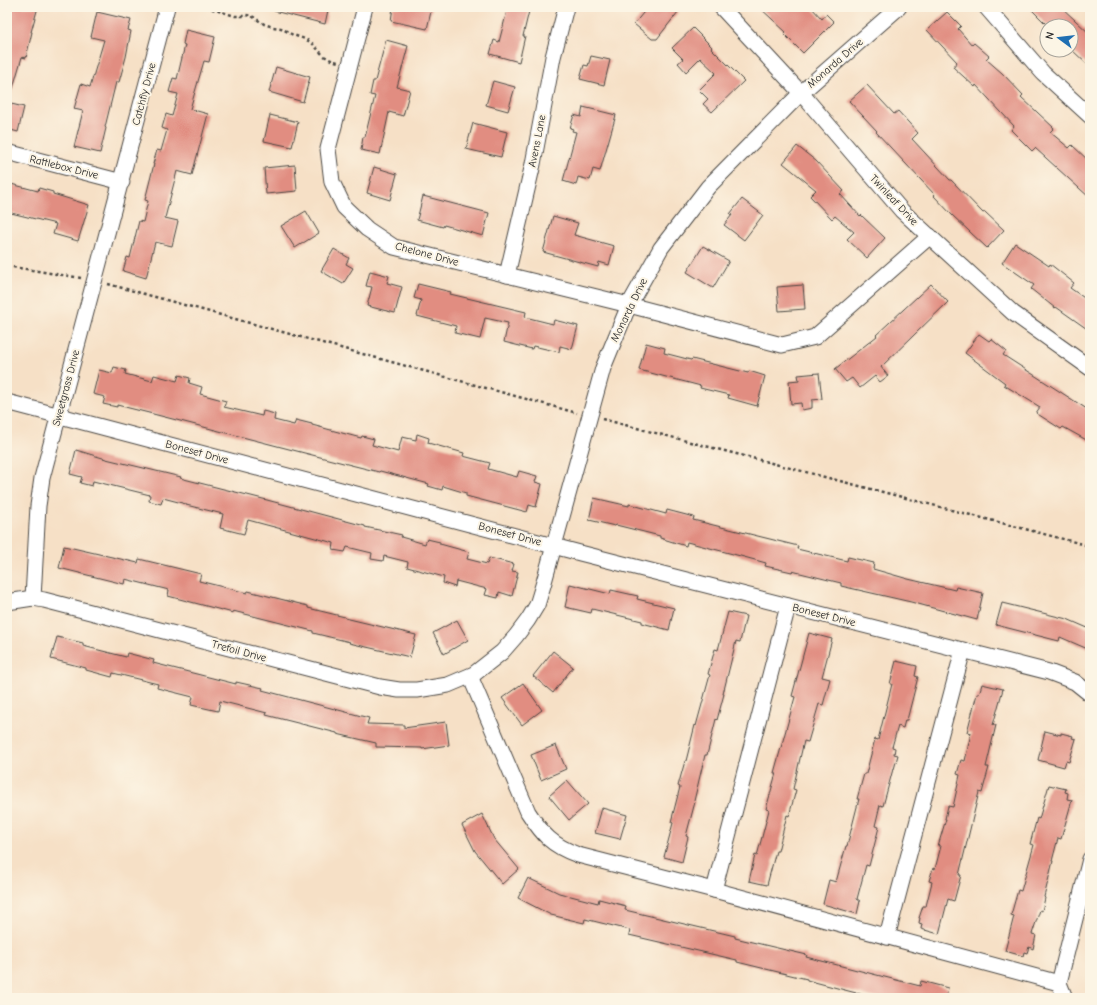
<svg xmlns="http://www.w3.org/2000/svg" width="1097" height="1005" font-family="'Comic Neue',sans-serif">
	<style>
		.building { fill: #e18d81 }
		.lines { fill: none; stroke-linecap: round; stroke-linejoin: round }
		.minor-casing { stroke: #494642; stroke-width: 17 }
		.path { stroke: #494642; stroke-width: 2.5; stroke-dasharray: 3 3; stroke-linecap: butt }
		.minor { stroke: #fff; stroke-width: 15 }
		.labels { text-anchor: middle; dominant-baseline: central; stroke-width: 4; stroke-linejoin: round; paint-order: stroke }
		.street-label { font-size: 11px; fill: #2b2b2b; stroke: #fcf5e5 }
	</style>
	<rect width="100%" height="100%" fill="#fcf5e5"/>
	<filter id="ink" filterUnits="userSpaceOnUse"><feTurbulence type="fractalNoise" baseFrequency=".025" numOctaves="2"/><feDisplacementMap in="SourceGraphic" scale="8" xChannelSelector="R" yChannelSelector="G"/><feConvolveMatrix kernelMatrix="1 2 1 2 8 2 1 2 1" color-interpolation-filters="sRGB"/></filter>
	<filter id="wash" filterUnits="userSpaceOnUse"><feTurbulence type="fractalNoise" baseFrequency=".012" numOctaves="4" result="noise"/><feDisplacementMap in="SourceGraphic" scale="16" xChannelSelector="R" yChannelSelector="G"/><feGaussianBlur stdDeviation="0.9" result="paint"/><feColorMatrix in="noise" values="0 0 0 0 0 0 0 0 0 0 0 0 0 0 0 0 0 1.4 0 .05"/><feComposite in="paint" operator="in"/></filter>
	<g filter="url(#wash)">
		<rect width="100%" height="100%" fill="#f6e0c6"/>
		<g id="blocks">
			<g class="building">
				<polygon points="7,7 38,7 31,32 32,32 26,58 22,57 10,98 7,97"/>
				<polygon points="274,7 326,7 325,9 328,10 325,24 274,11"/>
				<polygon points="393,7 432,7 427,29 391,21"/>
				<polygon points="508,7 530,7 523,36 525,36 519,62 490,54 494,40 499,42"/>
				<polygon points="648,7 671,7 678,12 657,39 652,39 634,24"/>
				<polygon points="759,7 811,7 822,19 826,14 834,22 803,53 784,34 786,32"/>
				<polygon points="1029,7 1061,7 1090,34 1090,67 1071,49 1071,26 1048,26"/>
				<polygon points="97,12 131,20 128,30 131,31 126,57 119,82 116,82 105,127 106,128 100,153 74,147 83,111 74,109 81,84 90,87 104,40 91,37"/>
				<polygon points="947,12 961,26 958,29 972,45 974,43 989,56 986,59 1002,73 1023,95 1021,97 1054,128 1050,132 1069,148 1072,145 1090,162 1090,198 1035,148 1032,151 1011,130 1014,126 976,85 975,87 953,67 957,62 927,30"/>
				<polygon points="693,28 712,47 711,48 744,81 712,112 703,104 708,99 699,90 716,73 700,58 686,72 678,63 683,59 672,48"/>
				<polygon points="186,30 215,37 209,62 204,61 190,109 208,114 192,175 177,171 165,218 178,221 172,246 155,242 146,278 123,271 127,257 130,258 139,221 143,222 148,201 145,200 154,164 153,164 157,150 161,151 167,130 162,128 166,114 172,116 178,94 169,92 173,78 177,79 185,45 183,44"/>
				<polygon points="386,40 408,46 397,87 410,90 403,116 389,112 380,154 361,150 363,137 365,137 375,96 370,95 373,81 375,81"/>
				<polygon points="591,56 610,60 604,85 580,79 584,65 588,66"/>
				<polygon points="276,67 310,77 303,102 269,92"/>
				<polygon points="493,81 515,87 508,111 486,105"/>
				<polygon points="867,85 894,114 898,111 918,133 912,139 950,180 951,180 983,213 985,212 1004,230 987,248 952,215 934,196 935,195 876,132 877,131 849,101"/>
				<polygon points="7,103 24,107 18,132 7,129"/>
				<polygon points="583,107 616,115 600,171 593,169 590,180 578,177 576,185 563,181 576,132 572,131 573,129 570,128 574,115 581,117"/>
				<polygon points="270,115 298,122 292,147 264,141"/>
				<polygon points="473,123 507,132 501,157 466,149"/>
				<polygon points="797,146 816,161 844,191 840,194 860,216 861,215 885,238 867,258 847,239 854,232 835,216 832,219 810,196 816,190 783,163"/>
				<polygon points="295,165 297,191 266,194 264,168"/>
				<polygon points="374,167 397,174 390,200 367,193"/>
				<polygon points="7,183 38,191 39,188 53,192 53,194 89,205 78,241 53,234 56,224 7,212"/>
				<polygon points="423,196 489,213 483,236 444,225 443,227 417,220"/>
				<polygon points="742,199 763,215 744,240 724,225 732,215 730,214"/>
				<polygon points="306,211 319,233 295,248 281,226"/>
				<polygon points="553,216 578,223 574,235 614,246 609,265 599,262 598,267 543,252"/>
				<polygon points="1015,243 1049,266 1050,264 1074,283 1070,288 1090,302 1090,331 1056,307 1055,308 1031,289 1034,285 1002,263"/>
				<polygon points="703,246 729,261 713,288 687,272"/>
				<polygon points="334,249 349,258 346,264 353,268 343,284 321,271"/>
				<polygon points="370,271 389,276 387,283 402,287 395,313 367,306 372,287 366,286"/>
				<polygon points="418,284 451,292 450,294 526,312 525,317 553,324 554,320 578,326 572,349 560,346 559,352 533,346 532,349 504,342 508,323 485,318 480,339 455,333 456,326 417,316 421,300 414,298"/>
				<polygon points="931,284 948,302 881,367 888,376 880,382 875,376 860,388 852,378 846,382 835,369 877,336 876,335"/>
				<polygon points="803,285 805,309 779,311 777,287"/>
				<polygon points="979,334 989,341 991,339 1006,351 1003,355 1090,411 1090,442 1063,427 1061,429 1036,413 1040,407 1004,385 1005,383 965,353"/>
				<polygon points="646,343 665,348 664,353 691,360 692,359 748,373 749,371 765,376 757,406 728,398 729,395 700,388 701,386 639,370"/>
				<polygon points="114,367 126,370 125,374 152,381 154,375 177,381 179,375 190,378 189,383 202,387 200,394 226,401 224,407 262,416 263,411 275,414 274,420 294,425 296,420 312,424 312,425 361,438 362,436 374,439 372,445 398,452 402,437 416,440 417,434 429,438 428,443 464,453 463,456 490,463 488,469 517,477 519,471 537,476 535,482 542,484 536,507 529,505 527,512 466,496 466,493 443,486 442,490 428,486 429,484 380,471 379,472 355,466 157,415 117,405 117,407 103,404 105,397 93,394 99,370 112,373"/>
				<polygon points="819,373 822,399 812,400 812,408 802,410 801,403 791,404 789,381 799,380 798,375"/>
				<polygon points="76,450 106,459 181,477 180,478 267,500 365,526 365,527 402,535 401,537 425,544 427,539 440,542 440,544 469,552 467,559 487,564 489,558 514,564 512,571 518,572 512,596 499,592 498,598 485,595 487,589 456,581 455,587 443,583 444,577 407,567 408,562 384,556 383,561 371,559 372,553 347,547 345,552 333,550 334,543 248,520 244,534 220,528 223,514 186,505 186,504 163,498 161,504 149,501 150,495 93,481 92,486 80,483 82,477 70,474"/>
				<polygon points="594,498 629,506 629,504 666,514 667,510 694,517 693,520 798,546 797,549 847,561 848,557 874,563 873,569 908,579 955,590 956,587 983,593 977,620 911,602 841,586 841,583 792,571 792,572 765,566 766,563 733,554 687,542 686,546 660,538 660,536 616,525 615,526 589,520"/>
				<polygon points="64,546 138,563 139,559 201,574 199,581 247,593 248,591 308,606 308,608 345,617 345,618 416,635 410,657 349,643 350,642 313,633 313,631 233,611 233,613 168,596 169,590 125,579 124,584 59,568"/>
				<polygon points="570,584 610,594 611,590 638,596 637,599 674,608 669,630 642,623 642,621 592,609 591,613 565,607"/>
				<polygon points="1002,603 1067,619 1090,629 1090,650 1060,637 1059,641 996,625"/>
				<polygon points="728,612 746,616 740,642 736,641 723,694 724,694 717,720 716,719 707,755 705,755 694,801 695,802 686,836 688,837 682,862 664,857 673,823 671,822 680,787 678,786 685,761 686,761 695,725 696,726 710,675 708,674 715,649 718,650"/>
				<polygon points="457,620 468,640 444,654 433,633"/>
				<polygon points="809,633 832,639 822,677 830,679 823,705 819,704 808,742 804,741 793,789 796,790 789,816 787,815 778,851 776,851 767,885 749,881 755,855 757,856 769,810 766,809 776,773 774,773 795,697 792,696"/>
				<polygon points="57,637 83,643 83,646 126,657 127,653 154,660 153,663 236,684 236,682 263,688 262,690 369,718 367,724 404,725 404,728 446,722 449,745 422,749 422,748 376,747 376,743 337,734 337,733 266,715 267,713 220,701 218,711 191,705 193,697 157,688 158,684 113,673 112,677 86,670 86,668 51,659"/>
				<polygon points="553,651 573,667 553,693 533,676"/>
				<polygon points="896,661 917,666 915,676 918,677 907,720 905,720 903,728 898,726 892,747 895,748 894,754 898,755 894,769 893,769 883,806 880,805 875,826 879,827 869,866 866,865 857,899 860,901 857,914 823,904 829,880 836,882 846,846 847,846 859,799 857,799 864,774 866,774 875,739 878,740 892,684 890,684"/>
				<polygon points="523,683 542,710 522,725 502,698"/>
				<polygon points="982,684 1003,689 993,725 996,725 986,767 989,767 982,793 979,792 959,875 961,875 954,901 948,899 939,934 921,929 922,924 919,923 920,918 919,918 923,906 926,906 932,882 929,881 933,868 935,869 941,846 938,846 946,819 945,819 948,806 953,807 960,775 957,774 961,760 965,761 971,733 967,732 977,694 979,694"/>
				<polygon points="1045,731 1061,735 1061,733 1073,736 1072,738 1076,739 1069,762 1066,761 1064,767 1038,760"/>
				<polygon points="556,745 566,769 541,780 531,755"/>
				<polygon points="567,780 588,804 569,820 549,796"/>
				<polygon points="1049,785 1066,789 1065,792 1068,793 1067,799 1072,800 1061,839 1058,838 1052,861 1053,861 1044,897 1045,898 1042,911 1040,910 1032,934 1036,935 1033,949 1029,947 1027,953 1024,952 1023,956 1005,951 1014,916 1011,915 1018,890 1021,891 1034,845 1030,844 1037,818 1039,819"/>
				<polygon points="602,808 627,815 620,839 595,833"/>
				<polygon points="482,814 494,839 519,869 502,884 475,851 462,825"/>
				<polygon points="528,878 559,893 598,903 599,899 626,906 625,910 735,936 735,938 807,955 806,957 920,986 921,981 948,988 946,998 875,998 807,980 807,979 737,962 737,960 629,935 630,930 585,919 584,923 551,915 518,898"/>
			</g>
		</g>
	</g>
	<g filter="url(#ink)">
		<use href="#blocks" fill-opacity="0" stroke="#494642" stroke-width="1"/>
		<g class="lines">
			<defs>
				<g id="minor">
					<polyline points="365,7 328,149 332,182 344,207 367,229 394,247 629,305 782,345 815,337 930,236"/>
					<polyline points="721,7 801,93 902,211 1013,313 1090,368"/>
					<polyline points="986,7 1043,73 1090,116"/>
					<polyline points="7,152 122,182"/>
					<polyline points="507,275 533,164 553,57 566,7"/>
					<polyline points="7,402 580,553 1049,672 1075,682 1090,694"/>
					<polyline points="33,598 38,506 42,478 167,7"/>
					<polyline points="7,602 33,598 44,600 380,687 399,690 417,690 448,685 474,674 502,652 516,636 528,620 537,605 544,582 603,368 629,305 661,248 708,187 801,93 899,7"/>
					<path d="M470,676L528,812C543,835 551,845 578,855L714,890L1059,983"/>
					<polyline points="714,890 788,606"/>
					<polyline points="887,937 963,650"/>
					<polyline points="1065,998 1059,983 1090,859"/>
				</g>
			</defs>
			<use href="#minor" class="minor-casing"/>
			<g class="path">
				<polyline points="206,7 235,16 244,16 246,15 252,16 264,24 273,27 281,28 293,35 305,39 312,43 324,56 331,60 338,62"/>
				<polyline points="7,266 81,278"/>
				<polyline points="108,284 577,413"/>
				<polyline points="602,419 1090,546"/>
			</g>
			<use href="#minor" class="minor"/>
		</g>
	</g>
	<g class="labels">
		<g class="street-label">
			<text transform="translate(835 63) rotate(-41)">Monarda Drive</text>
			<text transform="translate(144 94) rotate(-75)">Catchfly Drive</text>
			<text transform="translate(537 141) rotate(-79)">Avens Lane</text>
			<text transform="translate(64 167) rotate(14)">Rattlebox Drive</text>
			<text transform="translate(894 200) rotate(47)">Twinleaf Drive</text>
			<text transform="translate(427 254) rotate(15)">Chelone Drive</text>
			<text transform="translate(629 310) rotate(-64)">Monarda Drive</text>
			<text transform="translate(66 388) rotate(-75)">Sweetgrass Drive</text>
			<text transform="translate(197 452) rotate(15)">Boneset Drive</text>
			<text transform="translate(510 534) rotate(15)">Boneset Drive</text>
			<text transform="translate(824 615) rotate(14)">Boneset Drive</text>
			<text transform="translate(239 651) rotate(15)">Trefoil Drive</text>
		</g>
	</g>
	<rect width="1097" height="1005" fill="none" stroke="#fcf5e5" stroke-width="24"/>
	<g transform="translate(1059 38) rotate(285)"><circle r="19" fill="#fcf5e5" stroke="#a8a49b"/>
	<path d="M0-3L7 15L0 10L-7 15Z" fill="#1f6fb2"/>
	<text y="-6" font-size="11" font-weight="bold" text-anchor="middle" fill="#2b2b2b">N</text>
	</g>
</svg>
